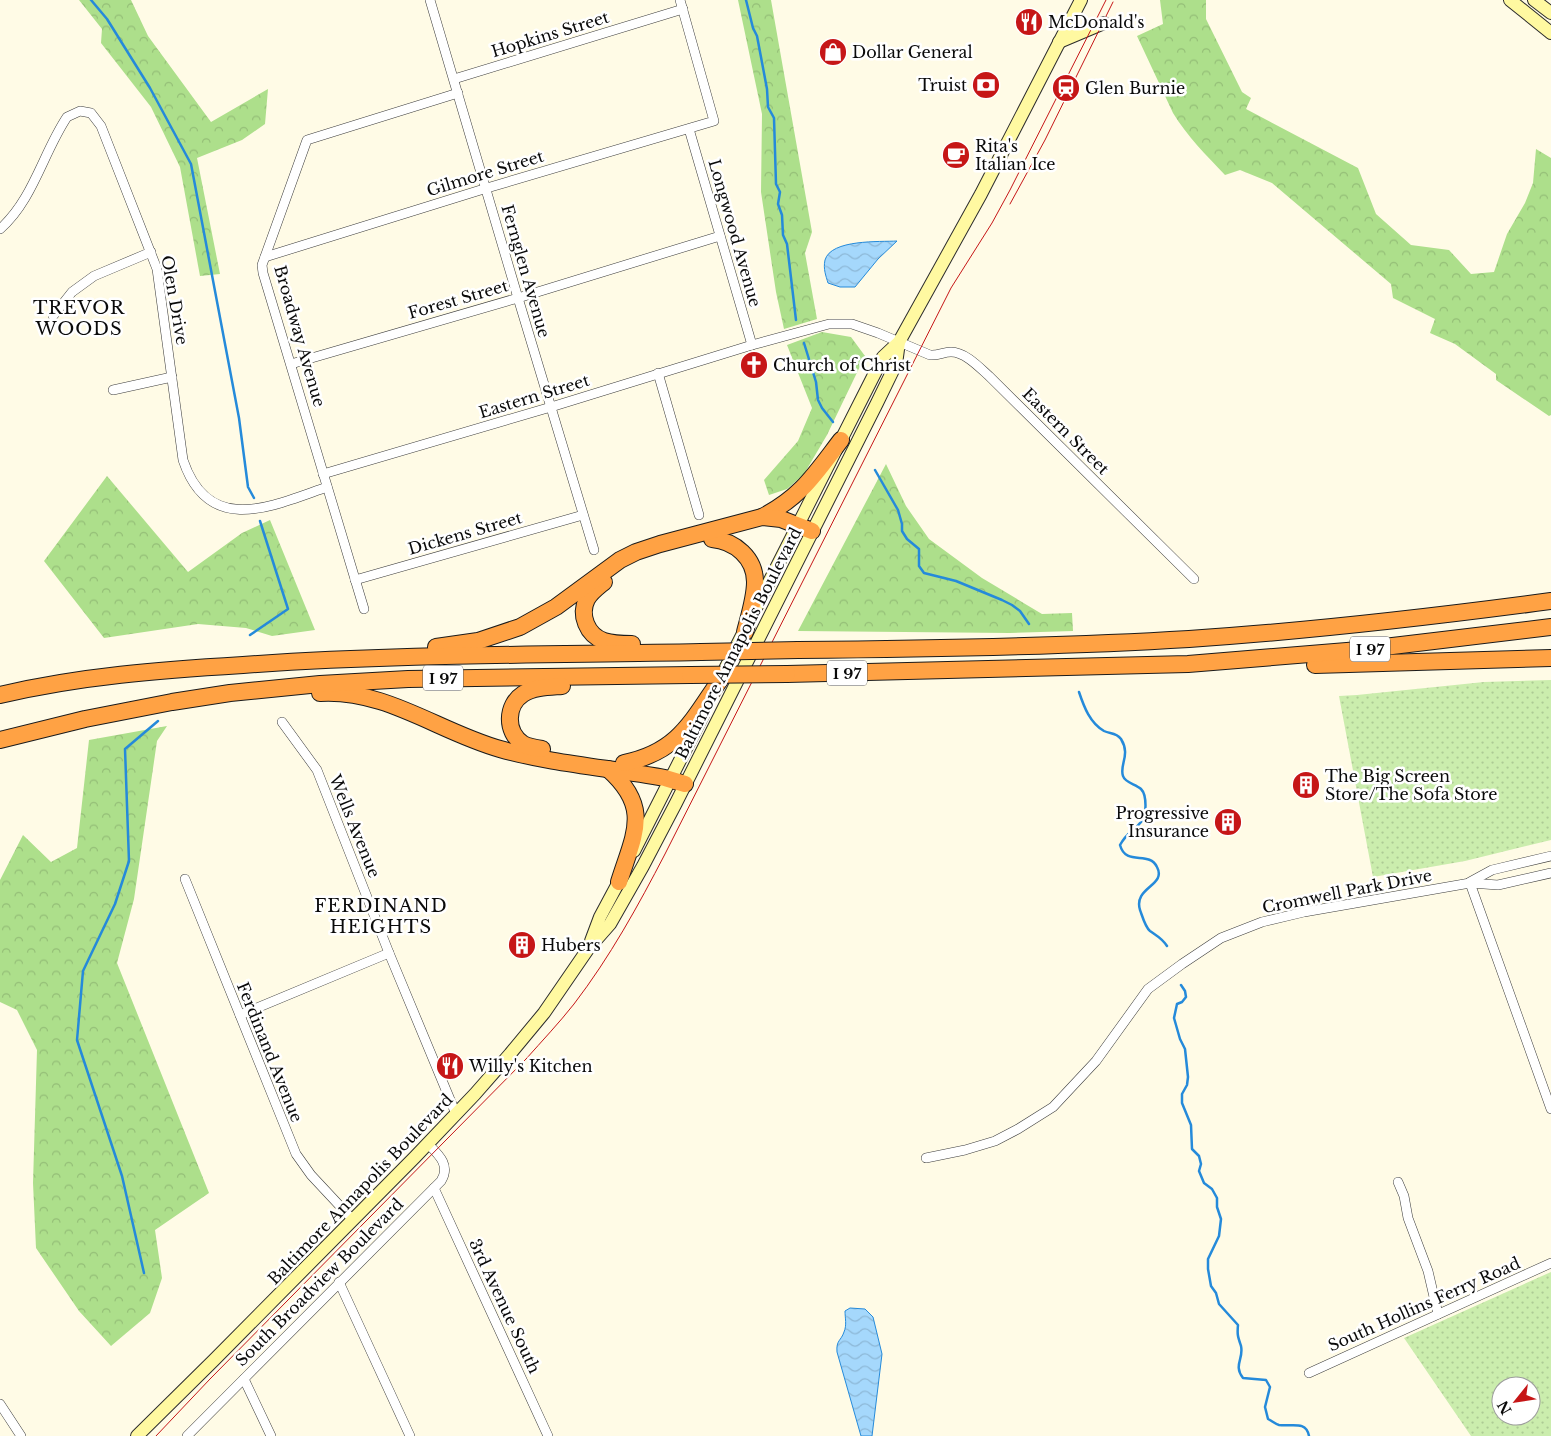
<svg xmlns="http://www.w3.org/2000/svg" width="1551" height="1436" font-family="'Libre Baskerville',serif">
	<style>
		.grass { fill: url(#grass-dots); fill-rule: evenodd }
		.forest { fill: url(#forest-crowns) }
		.water { fill: url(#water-waves); stroke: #258ada }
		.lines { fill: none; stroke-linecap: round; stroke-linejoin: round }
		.stream { stroke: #258ada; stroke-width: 2.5 }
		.street-casing { stroke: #3d3d3d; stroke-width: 10 }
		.secondary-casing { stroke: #2c2c2c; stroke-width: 14 }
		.highway-casing { stroke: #1b1b1b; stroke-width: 18 }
		.street { stroke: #fff; stroke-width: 9 }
		.secondary { stroke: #fff9a1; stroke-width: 12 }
		.highway { stroke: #ffa244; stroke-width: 16 }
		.tram { stroke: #c61617; stroke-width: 1 }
		.highway-bridge-casing { stroke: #1b1b1b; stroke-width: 18; stroke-linecap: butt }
		.highway-bridge { stroke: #ffa244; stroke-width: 16 }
		.labels { text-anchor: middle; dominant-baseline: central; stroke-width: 5; stroke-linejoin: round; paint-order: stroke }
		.shield { fill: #fff; stroke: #545454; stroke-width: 1 }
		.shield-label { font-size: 15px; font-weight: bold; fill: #0a0a0a }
		.poi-label { font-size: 16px; fill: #0a0a0a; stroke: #fff; text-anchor: start }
		.street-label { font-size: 16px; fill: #0a0a0a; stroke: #fff }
		.neighbourhood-label { font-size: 18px; letter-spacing: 1px; fill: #0a0a0a; stroke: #fff }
	</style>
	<defs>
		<pattern id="grass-dots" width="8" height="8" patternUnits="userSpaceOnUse" patternTransform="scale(1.25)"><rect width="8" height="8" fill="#cbedad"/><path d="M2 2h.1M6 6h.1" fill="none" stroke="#adca94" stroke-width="1.8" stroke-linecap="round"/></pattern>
		<pattern id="forest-crowns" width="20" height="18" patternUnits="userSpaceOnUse" patternTransform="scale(1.25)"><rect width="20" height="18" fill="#addf8b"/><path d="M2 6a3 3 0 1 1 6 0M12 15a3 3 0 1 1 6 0" fill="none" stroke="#94be77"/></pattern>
		<pattern id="water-waves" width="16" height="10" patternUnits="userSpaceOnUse" patternTransform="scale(1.25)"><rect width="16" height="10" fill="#a5d8fc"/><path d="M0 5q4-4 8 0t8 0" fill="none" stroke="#8db8d7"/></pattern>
	</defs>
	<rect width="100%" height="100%" fill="#fffbe6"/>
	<g class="grass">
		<polygon points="1551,680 1551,840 1465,861 1373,877 1339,696 1357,695 1484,682"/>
		<path d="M1551,1272V1436H1471L1404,1338ZM1501,1386H1531V1416H1501Z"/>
	</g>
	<g class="forest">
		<polygon points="79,0 131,0 148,36 211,122 268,89 265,124 242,140 197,158 220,274 200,276 180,167 151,107 101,43 102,29"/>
		<polygon points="738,0 771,0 812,232 805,253 817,319 784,329 776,292 761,192 762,114"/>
		<path d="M1160,0H1206V19L1242,92L1251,98L1246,109L1358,168L1376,214L1411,245L1449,250L1471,274L1494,272L1507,234L1525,203L1533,183L1536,149L1551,158V415L1549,416L1496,380V374L1455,344L1430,333L1435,319L1393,298L1391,284L1272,183L1240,170L1225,175C1206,155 1187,136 1173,113L1137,36L1163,24Z"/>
		<polygon points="822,332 851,337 865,356 827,435 804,474 787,489 769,495 764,480 798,441 812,408 787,345"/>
		<polygon points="886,464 906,506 929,539 982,578 1042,614 1072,613 1073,631 1010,633 798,631"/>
		<polygon points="107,476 188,572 242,533 270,520 315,630 272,636 246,628 198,624 104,638 44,561"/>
		<polygon points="167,726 157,741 134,899 117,963 209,1193 155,1230 162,1278 150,1313 111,1346 79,1311 36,1248 33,1183 37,1050 17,1010 0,1002 0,880 23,835 51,862 77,848 89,740"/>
	</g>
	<g class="water">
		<path d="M897,241L878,259L855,287H840L828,283C826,276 823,269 825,260C831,239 880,242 897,241Z"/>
		<path d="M850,1308L865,1309L873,1317L882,1354L872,1436H861L837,1352C836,1340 841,1341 844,1332C847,1325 845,1318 845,1311Z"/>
	</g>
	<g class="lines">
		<g class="stream">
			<polyline points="91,0 107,19 150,88 191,164 239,418 248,487 254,498"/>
			<polyline points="746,0 753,28 757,36 767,89 768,107 774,118 776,184 780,192 778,204 782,215 783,235 787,244 796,320"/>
			<polyline points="804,343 816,382 818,400 822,408 833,422"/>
			<polyline points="875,470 898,510 902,524 902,531 907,539 919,549 919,566 924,573 956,581 1002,600 1012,605 1020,611 1029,624"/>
			<polyline points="250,635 288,609 260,521"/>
			<path d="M1079,692C1084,707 1090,723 1104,731C1110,734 1116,732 1121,739C1131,755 1119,765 1123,776C1125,783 1136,784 1141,789C1147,795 1147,816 1141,822C1134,831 1127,832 1120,845C1126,867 1149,850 1157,867C1167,886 1133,887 1140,910C1142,915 1145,927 1150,931C1157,936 1162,938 1167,946"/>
			<path d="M1181,985L1185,991L1186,997L1182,1002L1177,1004L1174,1018L1180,1039L1185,1049L1188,1077L1187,1085L1182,1094V1103L1191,1125L1192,1149L1199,1156L1201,1164L1199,1171L1204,1183L1212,1189L1217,1198V1207L1221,1219L1219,1236L1208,1259V1269L1211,1286L1216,1293L1219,1304L1238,1325C1237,1335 1238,1337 1241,1346C1244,1359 1233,1365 1243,1378L1266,1380L1270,1387L1265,1407L1268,1419C1272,1421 1275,1424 1279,1425C1291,1427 1306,1420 1309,1436"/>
			<polyline points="144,1273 122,1176 77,1040 83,971 115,904 129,861 125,749 158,721"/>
		</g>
		<defs>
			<g id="street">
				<polyline points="430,0 518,298 594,550"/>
				<polyline points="454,79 683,9"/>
				<polyline points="689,129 752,345"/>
				<path d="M0,229C33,200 43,153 67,117L80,111L91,113L101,126L157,269L183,460C209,537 272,506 327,487"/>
				<polyline points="265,257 487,188 714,121 680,0"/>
				<polyline points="53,316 72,292 94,276 151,252"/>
				<polyline points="291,364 518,298 720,236"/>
				<polyline points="658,373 699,515"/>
				<polyline points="113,390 172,377"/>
				<path d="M323,474L551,407L752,345L829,324H852L878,333L930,355C938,356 943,352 951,352C965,352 979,367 989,376L1194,579"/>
				<polyline points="355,580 583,515"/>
				<polyline points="364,609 263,273 262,265 307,140 458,93"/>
				<polyline points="282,722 317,770 389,953 456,1114"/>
				<polyline points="185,879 296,1154 311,1175 353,1220"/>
				<polyline points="1470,882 1492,870 1551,856"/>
				<polyline points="1470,883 1551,1109"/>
				<polyline points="240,1015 389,953"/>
				<polyline points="926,1158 965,1150 995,1141 1018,1129 1053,1107 1096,1061 1148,989 1182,964 1221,938 1262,922 1304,912 1470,883 1498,885 1551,873"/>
				<polyline points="1398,1182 1404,1196 1408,1218 1428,1271 1438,1314"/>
				<polyline points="434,1188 548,1436"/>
				<polyline points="339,1282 410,1436"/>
				<polyline points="1309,1373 1551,1263"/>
				<polyline points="244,1379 271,1436"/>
				<polyline points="0,1404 21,1436"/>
				<path d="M187,1436L441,1181C451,1165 438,1154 428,1144"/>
			</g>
			<g id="secondary">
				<polyline points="1510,0 1551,33"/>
				<polyline points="1534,0 1551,13"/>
				<polyline points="1059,42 1104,23"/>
				<polyline points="719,681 883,357 899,342 981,194 1081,0"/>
				<polyline points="634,851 703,715"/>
				<polyline points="591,941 600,917 623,874"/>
				<polyline points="137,1436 214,1360 415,1157 475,1094 510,1054 544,1013 588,949 610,924 643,866 676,803 877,403 896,364 899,342"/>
			</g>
			<g id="highway">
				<path d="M762,517C801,497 815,474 841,440"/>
				<path d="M712,539C735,541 755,558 755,582C755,598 749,616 745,632"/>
				<path d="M604,582C598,587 591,592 587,599C579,615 587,635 604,641C613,644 622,644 632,644"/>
				<polyline points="436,647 478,641 520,627 556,607 620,560 636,552 660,544 762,517 781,519 812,531"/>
				<path d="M798,650C928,649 1059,647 1189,639C1310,631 1431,617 1551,601"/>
				<polyline points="1315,665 1551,658"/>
				<polyline points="787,674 1188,664 1359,650 1551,627"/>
				<path d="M320,693C386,689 439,732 500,749C553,764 611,768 665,778L685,784"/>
				<path d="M0,695C80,676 161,670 243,665C396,654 548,655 701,652"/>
				<polyline points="0,740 85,719 172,702 230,693 320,684 408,679 690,675"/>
				<path d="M542,749C535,748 529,747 523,744C505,732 506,705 523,694C534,687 549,687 562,686"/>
				<path d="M624,763C678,752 691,722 720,680"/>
				<path d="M608,769C652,808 634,834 619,882"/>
			</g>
		</defs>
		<use href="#street" class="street-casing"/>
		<use href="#secondary" class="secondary-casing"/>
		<use href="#highway" class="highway-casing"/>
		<use href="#street" class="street"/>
		<use href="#secondary" class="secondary"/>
		<use href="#highway" class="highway"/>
		<g class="tram">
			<polyline points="1010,204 1045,140 1113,2"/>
			<path d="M156,1436L210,1379L526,1059C542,1041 559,1023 574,1004C610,957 638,906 665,854L951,288L992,223L1010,190L1106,0"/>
		</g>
		<defs>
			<g id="highway-bridge">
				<polyline points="701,652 798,650"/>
				<polyline points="690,675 787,674"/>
			</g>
		</defs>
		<use href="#highway-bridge" class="highway-bridge-casing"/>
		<use href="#highway-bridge" class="highway-bridge"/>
	</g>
	<defs>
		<symbol id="restaurant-disc" viewBox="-11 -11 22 22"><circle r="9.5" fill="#c61617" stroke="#fff"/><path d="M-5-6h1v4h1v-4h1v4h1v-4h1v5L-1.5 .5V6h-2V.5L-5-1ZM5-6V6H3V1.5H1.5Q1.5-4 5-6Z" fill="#fff"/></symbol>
		<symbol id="shop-disc" viewBox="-11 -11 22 22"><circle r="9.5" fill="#c61617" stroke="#fff"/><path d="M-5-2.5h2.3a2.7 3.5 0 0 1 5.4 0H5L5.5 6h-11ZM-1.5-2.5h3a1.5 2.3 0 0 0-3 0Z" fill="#fff"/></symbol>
		<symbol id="bank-disc" viewBox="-11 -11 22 22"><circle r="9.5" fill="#c61617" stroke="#fff"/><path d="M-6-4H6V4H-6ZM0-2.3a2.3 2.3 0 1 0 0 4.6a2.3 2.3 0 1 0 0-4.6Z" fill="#fff"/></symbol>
		<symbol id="station-disc" viewBox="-11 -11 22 22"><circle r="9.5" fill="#c61617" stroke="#fff"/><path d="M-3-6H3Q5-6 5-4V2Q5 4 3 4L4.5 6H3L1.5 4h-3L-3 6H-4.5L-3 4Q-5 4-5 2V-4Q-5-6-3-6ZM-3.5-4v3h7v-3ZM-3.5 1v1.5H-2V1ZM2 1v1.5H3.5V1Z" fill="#fff"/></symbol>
		<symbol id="cafe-disc" viewBox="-11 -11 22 22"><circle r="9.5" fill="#c61617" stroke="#fff"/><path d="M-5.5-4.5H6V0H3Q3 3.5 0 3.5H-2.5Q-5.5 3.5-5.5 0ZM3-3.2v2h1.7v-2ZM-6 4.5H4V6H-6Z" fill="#fff"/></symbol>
		<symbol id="church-disc" viewBox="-11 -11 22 22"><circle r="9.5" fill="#c61617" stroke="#fff"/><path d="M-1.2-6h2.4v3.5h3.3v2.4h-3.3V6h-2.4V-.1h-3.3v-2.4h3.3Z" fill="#fff"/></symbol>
		<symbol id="building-disc" viewBox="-11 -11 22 22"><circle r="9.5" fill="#c61617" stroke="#fff"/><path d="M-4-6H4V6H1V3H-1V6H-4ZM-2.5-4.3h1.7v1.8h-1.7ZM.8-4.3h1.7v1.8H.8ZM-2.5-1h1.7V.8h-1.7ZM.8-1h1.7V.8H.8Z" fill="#fff"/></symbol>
	</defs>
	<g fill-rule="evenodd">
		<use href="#restaurant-disc" x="1013" y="6" width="32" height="32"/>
		<use href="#shop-disc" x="817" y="36" width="32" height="32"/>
		<use href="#bank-disc" x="970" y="69" width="32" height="32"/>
		<use href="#station-disc" x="1050" y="72" width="32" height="32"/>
		<use href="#cafe-disc" x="940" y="139" width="32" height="32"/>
		<use href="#church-disc" x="738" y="349" width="32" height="32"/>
		<use href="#building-disc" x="1290" y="769" width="32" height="32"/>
		<use href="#building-disc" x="1212" y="806" width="32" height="32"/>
		<use href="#building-disc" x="506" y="929" width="32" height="32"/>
		<use href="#restaurant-disc" x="434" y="1050" width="32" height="32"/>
	</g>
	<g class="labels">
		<g class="shield">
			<rect x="1350" y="636.5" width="40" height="25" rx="4"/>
			<rect x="827" y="660.5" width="40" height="25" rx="4"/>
			<rect x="423" y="665.5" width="40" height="25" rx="4"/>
		</g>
		<g class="shield-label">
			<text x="1370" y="649">I 97</text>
			<text x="847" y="673">I 97</text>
			<text x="443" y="678">I 97</text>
		</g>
		<g class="poi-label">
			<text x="1048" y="22">McDonald's</text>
			<text x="852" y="52">Dollar General</text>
			<text x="967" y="85" text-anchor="end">Truist</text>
			<text x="1085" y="88">Glen Burnie</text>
			<text x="975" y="146">Rita's<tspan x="975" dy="18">Italian Ice</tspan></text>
			<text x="773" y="365">Church of Christ</text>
			<text x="1325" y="776">The Big Screen<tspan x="1325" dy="18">Store/The Sofa Store</tspan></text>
			<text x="1209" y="813" text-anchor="end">Progressive<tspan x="1209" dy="18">Insurance</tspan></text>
			<text x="541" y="945">Hubers</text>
			<text x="469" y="1066">Willy's Kitchen</text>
		</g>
		<g class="street-label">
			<text transform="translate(550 34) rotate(-17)">Hopkins Street</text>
			<text transform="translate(485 173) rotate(-17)">Gilmore Street</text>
			<text transform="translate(735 233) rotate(74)">Longwood Avenue</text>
			<text transform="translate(526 271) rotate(74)">Fernglen Avenue</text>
			<text transform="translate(458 299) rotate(-16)">Forest Street</text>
			<text transform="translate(175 300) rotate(80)">Olen Drive</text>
			<text transform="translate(300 336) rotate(74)">Broadway Avenue</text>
			<text transform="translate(534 396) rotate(-17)">Eastern Street</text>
			<text transform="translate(1066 431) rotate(45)">Eastern Street</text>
			<text transform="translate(465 533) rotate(-16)">Dickens Street</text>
			<text transform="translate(738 643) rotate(-63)">Baltimore Annapolis Boulevard</text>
			<text transform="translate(355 826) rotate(68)">Wells Avenue</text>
			<text transform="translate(1347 891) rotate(-11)">Cromwell Park Drive</text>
			<text transform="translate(270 1052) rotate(68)">Ferdinand Avenue</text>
			<text transform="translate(360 1189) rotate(-46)">Baltimore Annapolis Boulevard</text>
			<text transform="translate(319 1282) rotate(-45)">South Broadview Boulevard</text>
			<text transform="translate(1424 1304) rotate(-24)">South Hollins Ferry Road</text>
			<text transform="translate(505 1306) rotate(65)">3rd Avenue South</text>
		</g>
		<g class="neighbourhood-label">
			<text x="79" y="308">TREVOR<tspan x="79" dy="21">WOODS</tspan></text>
			<text x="381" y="906">FERDINAND<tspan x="381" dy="21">HEIGHTS</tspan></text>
		</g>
	</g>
	<g transform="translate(1516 1401) rotate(240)"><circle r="24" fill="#ffffff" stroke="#9d9d9d"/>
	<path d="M0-4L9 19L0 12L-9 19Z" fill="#c61617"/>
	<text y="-8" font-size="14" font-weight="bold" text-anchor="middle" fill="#0a0a0a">N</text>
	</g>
</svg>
